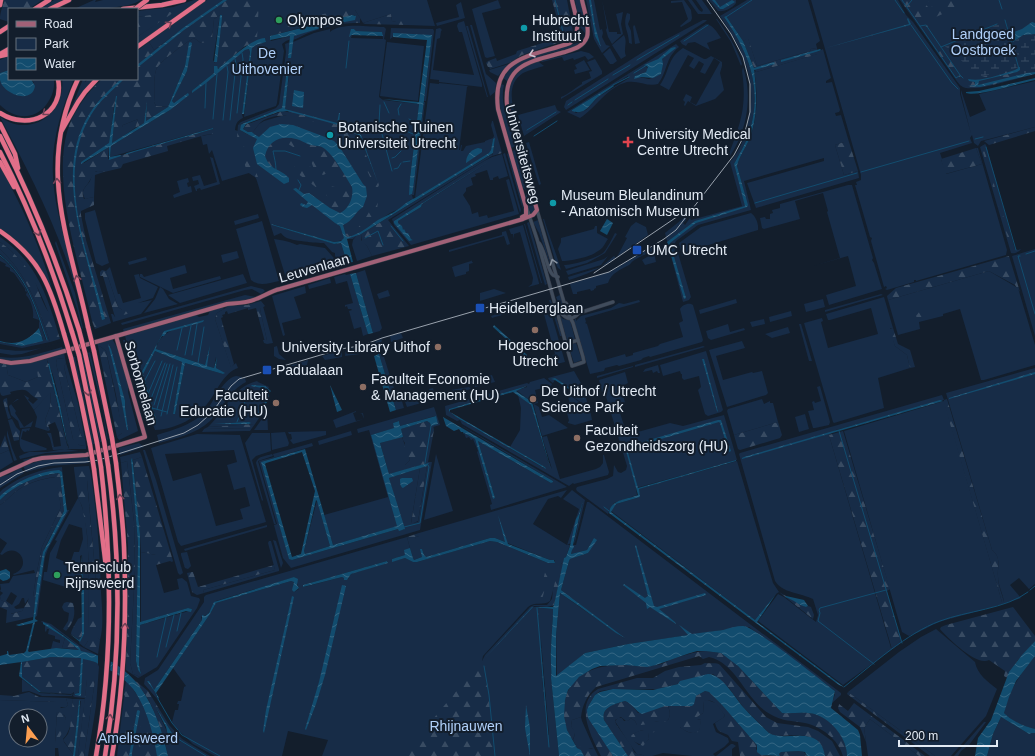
<svg xmlns="http://www.w3.org/2000/svg" width="1035" height="756" font-family="Helvetica,sans-serif">
	<style>
		.green { fill: #172c47; fill-rule: evenodd }
		.forest { fill: url(#forest-firs); fill-rule: evenodd }
		.wetland { fill: url(#wetland-marsh) }
		.water { fill: url(#water-waves); fill-rule: evenodd }
		.pier { fill: #131e2c }
		.lines { fill: none; stroke-linecap: round; stroke-linejoin: round }
		.stream { stroke: #124c6e; stroke-width: 1 }
		.minor-casing { stroke: #333945; stroke-width: 4 }
		.major-casing { stroke: #333945; stroke-width: 5 }
		.highway-casing { stroke: #333945; stroke-width: 5.5 }
		.minor { stroke: #404c5c; stroke-width: 3 }
		.major { stroke: #a16177; stroke-width: 4 }
		.highway { stroke: #e26f89; stroke-width: 4.5 }
		.tram { stroke: #99a2ad; stroke-width: 1 }
		.highway-bridge-casing { stroke: #333945; stroke-width: 5.5; stroke-linecap: butt }
		.highway-bridge { stroke: #e26f89; stroke-width: 4.5 }
		.oneway { stroke: #704256 }
		.oneway2 { stroke: #cec1ce }
		.oneway3 { stroke: #8993a0 }
		.leisure-dot { fill: #2e9e5b; stroke: #131e2c; stroke-width: 1.5 }
		.culture-dot { fill: #0f9aa8; stroke: #131e2c; stroke-width: 1.5 }
		.health-dot { fill: #e0444e; stroke: #131e2c; stroke-width: 1.5 }
		.transit-dot { fill: #1a4fb4; stroke: #131e2c; stroke-width: 1.5 }
		.education-dot { fill: #8d6e63; stroke: #131e2c; stroke-width: 1.5 }
		.labels { text-anchor: middle; dominant-baseline: central; stroke-width: 4; stroke-linejoin: round; paint-order: stroke }
		.poi-label { font-size: 14px; fill: #e2eaf4; stroke: #131e2c; text-anchor: start }
		.park-label { font-size: 14px; fill: #b0d0f9; stroke: #131e2c }
		.street-label { font-size: 14px; fill: #e2eaf4; stroke: #131e2c }
	</style>
	<defs>
		<pattern id="forest-firs" width="22" height="20" patternUnits="userSpaceOnUse"><rect width="22" height="20" fill="#172c47"/><path d="M5 1l3.5 6h-7zM16 11l3.5 6h-7z" fill="#384b62"/></pattern>
		<pattern id="wetland-marsh" width="20" height="14" patternUnits="userSpaceOnUse"><rect width="20" height="14" fill="#172c47"/><path d="M1 5h8M5 5V1M11 12h8M15 12V8" fill="none" stroke="#384b62"/></pattern>
		<pattern id="water-waves" width="16" height="10" patternUnits="userSpaceOnUse"><rect width="16" height="10" fill="#124c6e"/><path d="M0 5q4-4 8 0t8 0" fill="none" stroke="#346683"/></pattern>
	</defs>
	<rect width="100%" height="100%" fill="#131e2c"/>
	<g class="green">
		<polygon points="54,0 64,0 44,9 40,9"/>
		<path d="M94,0H96L95,2L103,0H141C128,9 91,9 74,9Z"/>
		<polygon points="194,0 200,0 137,45 137,37 171,13 137,17 137,11 173,7"/>
		<polygon points="207,0 223,0 154,50 149,42"/>
		<polygon points="258,0 427,0 435,26 407,25 392,21 391,14 363,23 355,10 270,34 270,39 271,41 290,36 291,39 286,41 282,44 284,51 277,103 276,106 244,117 252,47 256,45 266,42 265,38 254,42"/>
		<polygon points="498,0 501,8 482,13 495,56 487,58 485,57 472,9"/>
		<polygon points="575,0 581,0 585,23 585,33 580,27"/>
		<polygon points="586,0 594,0 600,30 602,29 603,33 602,37 606,45 610,46 602,53 594,39"/>
		<polygon points="602,0 609,32 617,32 617,34 621,34 616,14 623,12 621,24 623,34 612,44 608,37 606,30 607,28"/>
		<polygon points="684,0 691,10 692,18 691,21 681,27 680,26 688,19 682,2 671,3 671,1"/>
		<polygon points="688,0 692,0 699,10 702,12 703,10 696,0 702,0 712,14 698,14"/>
		<path d="M709,0H736V3C732,8 725,12 718,11Z"/>
		<path d="M747,0H808L820,41L816,44L817,48L811,49L810,51L757,66L748,39L743,41L726,16L724,17C751,56 764,92 747,139C743,148 738,156 734,164L745,204V195L737,166C739,157 745,149 749,140C758,118 758,94 754,70L756,72L817,54V52L823,49L831,78L826,81V83L832,82L840,110L839,112L835,113L836,116L841,115L849,142H844L835,145L844,175L858,171L859,178L756,208L747,183L824,161V158L744,181L751,210L698,225L676,241L675,243L691,297L689,300L683,302L665,233L685,217L686,220L683,223L685,225L690,218L691,220L742,206L730,162C740,151 745,137 748,123C758,80 744,51 720,16Z"/>
		<polygon points="811,0 898,0 906,15 913,22 960,88 960,94 971,134 961,94 961,90 970,117 986,110 979,94 1035,81 1035,127 981,141 978,146 974,143 972,135 970,138 972,143 940,153 942,159 941,159 946,174 982,164 976,148 978,148 1007,250 1006,255 916,281 916,280 914,280 914,282 887,290 885,289 887,288 886,286 884,287 871,241 872,238 870,237 855,185 857,185 856,182 861,180 861,175"/>
		<path d="M901,0H1035V74C1019,78 980,90 966,88C961,87 959,84 956,80Z"/>
		<polygon points="461,2 465,18 437,26 436,23 459,17 456,5"/>
		<path d="M627,13L630,14V19L628,24L631,31L632,44L629,43C629,31 622,26 627,13Z"/>
		<path d="M220,15L213,60L217,66H214V73L194,89L193,92L245,50L249,49L250,52L242,114L243,118C237,121 236,123 235,130L238,131V137L252,133L259,124L264,121L281,116H288L289,110L285,109V106L289,75L288,63L282,108L238,125L241,122L276,108L279,104L286,52L285,44L290,42L288,58H290L293,42L314,33L330,29V32C341,22 369,27 384,27L386,29L384,39L386,40L379,97L383,100L419,104L410,178L411,195L413,190L424,102H425L414,195H412L413,199C408,200 408,203 404,206C399,210 392,211 387,215C378,221 370,227 361,234V240L367,246L372,256L357,261L352,245L353,240L356,236L353,239H347L334,242L271,224L334,244L341,243L347,263L342,265L335,256V253L332,252L324,243C317,243 291,241 285,237C283,236 282,234 281,233L274,236L256,178L249,173L222,181L212,150L209,154L207,144L203,145L201,136L213,134V128L110,157L111,146L170,110L179,100L174,103L172,101L187,71L191,46L190,42L185,66L168,107L156,106L154,102C155,92 153,80 156,70C158,63 186,42 194,38L201,43L212,38L214,19ZM354,29L356,31L382,32L383,39L351,38Z"/>
		<path d="M716,19H717C727,33 737,47 742,64L741,66L731,42Z"/>
		<path d="M348,20H355V23C340,23 325,27 311,32C305,34 299,38 293,40V36L295,35Z"/>
		<polygon points="703,20 707,20 705,22 566,110 564,107 566,101 646,50"/>
		<polygon points="464,21 482,84 482,87 439,82 439,80 430,79 436,29 440,28 442,30 441,31 440,38 437,39 433,70 474,75 462,32 459,32 457,26 458,23"/>
		<path d="M706,24C713,25 717,32 721,38L707,43L710,50L695,42L688,43L686,46L682,44L680,41Z"/>
		<polygon points="470,25 472,25 486,74 496,83 495,92 490,96"/>
		<polygon points="634,25 635,26 640,43 635,44 633,27"/>
		<polygon points="466,26 468,26 488,97 487,97"/>
		<polygon points="391,28 433,29 434,31 426,101 424,101 432,35 392,36 393,37 390,39"/>
		<path d="M624,35C628,42 623,49 626,56L621,59L612,45Z"/>
		<polygon points="387,42 424,46 418,101 380,96"/>
		<path d="M581,42L574,47C552,53 518,58 507,81L503,78L510,69L518,62L535,55Z"/>
		<path d="M676,44L679,47C665,58 668,71 658,84C648,87 638,80 627,82C607,87 595,109 580,118L567,112ZM675,47V48L662,59L661,74L649,79L635,76L646,72L648,68L645,66L658,59ZM628,76L629,78L598,97L586,110L576,113L572,110Z"/>
		<polygon points="610,48 617,61 613,64 610,64 603,54"/>
		<path d="M683,48L704,59H706L711,56L722,62V66L720,73L724,90L715,99L696,106L688,101L685,106L684,105L685,102L683,100L686,94L692,97L690,102L696,105L720,62L714,58L705,74L700,72L704,64L699,61L694,69L689,66L694,58L688,55L669,90L660,85C670,71 667,58 683,48Z"/>
		<polygon points="581,51 589,53 594,57 588,60 585,56 574,60 573,58 564,61 562,57 542,62 541,61"/>
		<polygon points="9,56 9,70 0,73 0,60"/>
		<path d="M595,59L602,71V74L561,99V97C569,94 575,88 582,84V82L591,78L589,72L592,71L587,62Z"/>
		<polygon points="584,60 590,70 575,74 574,70 577,69 575,65"/>
		<path d="M536,62H539L544,66C537,68 529,70 523,73C501,87 517,118 522,137L521,139L522,145L520,146C511,113 494,78 536,62Z"/>
		<polygon points="509,64 498,76 490,72 489,70"/>
		<path d="M743,67C753,96 747,131 730,156L729,154C741,122 747,106 742,71Z"/>
		<path d="M31,79H54C55,89 52,97 46,105C33,121 14,119 0,105V80C5,91 18,99 30,94L34,83Z"/>
		<path d="M62,79H74C61,110 51,142 53,176C54,199 60,222 66,245C69,258 80,289 79,300C62,236 31,176 0,117C7,121 14,125 21,125C47,126 65,104 62,79Z"/>
		<polygon points="83,79 86,79 85,82 88,79 95,79 76,101 71,109"/>
		<polygon points="430,82 430,83 439,84 439,83 468,86 467,87 459,150 460,150 461,145 462,145 461,151 463,151 466,146 485,142 485,141 493,138 494,136 491,125 492,121 493,121 498,139 493,139 491,150 490,153 415,198"/>
		<path d="M501,84L504,85C499,104 511,128 517,146L511,148C505,127 496,106 501,84Z"/>
		<polygon points="555,105 557,110 561,112 524,136 518,115"/>
		<polygon points="138,119 135,128 122,137 122,127 123,125"/>
		<polygon points="529,142 541,184 539,185 526,143"/>
		<path d="M985,144L986,145L1015,249L1018,250L1021,249C1019,252 1014,254 1011,253L980,147Z"/>
		<polygon points="521,148 523,149 535,187 532,187"/>
		<polygon points="518,149 528,186 526,190 523,188 512,151"/>
		<polygon points="505,153 521,210 520,213 503,154"/>
		<polygon points="509,153 522,200 523,210 507,154"/>
		<polygon points="492,154 492,156 388,220 384,220"/>
		<path d="M502,154L508,176L499,179L498,176L493,178V180H490L487,170L475,174L476,176L471,178L473,185L466,188V191L463,195L470,206L472,214L478,212L479,217L487,215L488,218L514,211L506,180L509,179L519,214L411,245L394,225L392,219L484,161L492,157ZM489,162L422,204L421,207L398,221L397,223L411,239H413L409,241L394,221Z"/>
		<polygon points="210,157 213,158 220,184 201,190 200,188 197,189 197,191 196,191 194,186 199,184 198,180 193,181 192,177 200,175 204,186 217,182"/>
		<path d="M0,167C22,205 40,247 52,288C39,264 24,243 0,228Z"/>
		<path d="M98,171L104,172L95,175L94,197L85,199C80,190 85,188 90,181C91,178 92,175 94,172Z"/>
		<polygon points="188,178 189,182 187,183 188,187 191,186 192,192 174,198 173,195 180,192 177,181"/>
		<polygon points="848,185 852,185 873,258 872,260 874,263 882,289 829,305 826,295 856,286 848,256 813,266 840,258 827,212 828,211 823,193 795,201 800,219 764,229 762,228 760,218 765,217 766,219 770,219 770,214 773,213 772,210 780,208 780,204"/>
		<polygon points="527,194 531,196 535,208 534,213 531,214 525,197"/>
		<polygon points="95,210 109,263 102,266 96,263 85,219 85,213"/>
		<path d="M751,213C756,216 759,225 758,230L702,247L699,249V252H696L695,250L686,252V255L682,256L679,243L701,227Z"/>
		<polygon points="258,214 259,218 235,225 234,221"/>
		<path d="M543,219H544C549,236 556,252 561,270L558,268L556,264Z"/>
		<polygon points="538,220 553,273 539,233 533,222"/>
		<path d="M262,221L279,281C269,283 259,287 251,280L236,229Z"/>
		<polygon points="529,222 547,284 545,285 527,223"/>
		<polygon points="636,222 646,227 648,235 617,257 627,238 625,237 631,226"/>
		<polygon points="524,224 525,224 542,283 541,283"/>
		<polygon points="523,225 539,283 539,284 528,287 532,284 533,278 520,232 514,234 514,239 513,234 511,234 509,229"/>
		<path d="M595,226H597V233L608,239C605,243 603,249 598,251C591,257 571,261 562,261L558,249L561,242V238L594,229Z"/>
		<polygon points="506,231 510,244 507,245 504,236 449,252 449,250 502,235 502,232"/>
		<path d="M615,233L617,234L605,253L598,257L587,263L566,269L564,265C573,265 598,258 604,252C608,247 612,239 615,233Z"/>
		<path d="M0,237C30,258 42,282 53,316L49,314C38,286 26,260 0,242Z"/>
		<path d="M274,239C282,240 291,242 297,245L300,244L325,248L340,265L305,276L297,275L286,278Z"/>
		<polygon points="56,241 75,293 83,328 82,329 77,309 55,243"/>
		<path d="M652,247L653,251C646,254 639,257 633,261C631,262 631,264 629,265C620,270 611,273 608,283L596,286V288L594,289V290L591,291L590,289L577,292V294H573L570,284L610,272Z"/>
		<path d="M0,249C27,274 39,308 50,342L22,348L0,344V342L22,346L43,340L39,328V320L33,318C34,310 31,300 26,295L27,292L25,291V289L14,273L10,271V268L5,266L6,264L0,261V256C27,279 35,308 46,340H47C37,308 27,276 0,254Z"/>
		<polygon points="1035,249 1035,336 1012,256"/>
		<polygon points="237,251 239,258 223,263 221,255"/>
		<polygon points="654,253 656,262 645,265 642,260"/>
		<polygon points="608,256 601,265 568,275 566,271 604,259"/>
		<path d="M614,256L616,258C601,268 586,275 569,280L568,277L601,267Z"/>
		<polygon points="146,257 147,260 129,265 128,262"/>
		<polygon points="471,260 473,263 469,264 469,271 466,272 466,274 455,277 452,267 471,261"/>
		<polygon points="185,265 187,273 170,278 173,289 220,276 221,279 173,293 140,277 140,274 142,274 144,277"/>
		<polygon points="110,267 118,294 120,294 123,303 141,298 134,275 139,274 140,278 158,287 153,298 138,303 152,300 141,314 113,322 111,314 113,314 115,317 122,310 118,307 106,271"/>
		<polygon points="365,270 382,328 380,331 373,333 356,273"/>
		<polygon points="989,271 1018,288 1035,345 1035,365 984,380 981,380 960,309 943,314 943,316 919,322 920,329 898,335 888,300"/>
		<polygon points="243,274 247,283 180,303 168,295"/>
		<polygon points="345,274 346,275 350,274 368,334 363,336 361,327 354,329 349,311 352,310 351,309 348,309 347,306 345,307 345,305 353,303 347,281 336,284 334,277"/>
		<polygon points="330,278 331,283 309,289 308,285"/>
		<polygon points="251,286 263,289 265,291 261,294 252,289 245,290 122,325 121,323"/>
		<polygon points="305,286 306,293 294,297 301,318 282,323 285,335 283,336 272,296"/>
		<polygon points="160,287 163,289 169,299 178,304 144,313 155,299"/>
		<polygon points="494,289 506,293 480,301 480,293"/>
		<polygon points="388,290 390,296 379,299 377,294"/>
		<polygon points="881,294 883,295 825,312 825,310"/>
		<polygon points="245,295 256,297 124,332 123,329"/>
		<polygon points="560,295 569,316 563,313 556,297"/>
		<polygon points="884,297 893,328 890,328 895,346 907,355 910,368 878,378 884,408 834,423 833,422 804,323 822,318 823,321 821,322 828,348 878,334 871,308 830,320 828,320 826,314"/>
		<polygon points="736,299 737,303 700,314 699,310"/>
		<polygon points="823,299 825,307 806,312 804,304"/>
		<polygon points="549,300 551,300 562,336 560,336"/>
		<path d="M639,300L640,302L585,318L586,322L585,323L587,324L598,362L625,354L626,357L633,355V353L658,346L660,344L683,337L679,323L683,321L680,309C682,305 689,302 693,305L703,340L702,342L650,357L649,356L643,358L641,360L619,366L617,365L605,368L604,371L590,374L574,321L575,319L576,318V321L581,316L611,308L619,303L624,304Z"/>
		<path d="M227,306H229L217,313L215,319L231,367L236,363L238,368C224,373 218,389 210,400C198,418 176,429 155,430L143,399L125,336L196,315L199,317L208,315L210,311L222,307L224,309ZM203,322C185,327 160,328 156,349L205,365L210,345L206,366L214,368L216,357L217,361L216,368L224,373L223,374L185,363L175,414H173L182,362L155,351L143,373L157,422L155,423L141,373L164,331Z"/>
		<polygon points="263,306 273,343 267,344 264,343 263,340 265,340 267,341 260,309"/>
		<polygon points="519,306 522,309 492,318 491,316"/>
		<polygon points="549,306 565,362 540,368 540,364 544,362 545,365 548,364 549,359 552,358 552,356 555,354 542,307"/>
		<polygon points="791,311 792,316 770,322 769,317"/>
		<polygon points="560,316 563,319 570,320 575,339 568,341 567,340"/>
		<polygon points="764,319 765,324 752,327 750,322"/>
		<polygon points="728,324 730,332 744,328 745,330 711,340 708,338 706,331"/>
		<polygon points="799,324 801,324 812,361 809,361"/>
		<polygon points="788,327 790,333 772,338 765,334"/>
		<polygon points="401,333 403,338 391,342 390,336"/>
		<path d="M112,339C118,346 130,383 128,392L138,431L119,440L117,437L122,433L116,395L106,351L101,347L98,346L97,343Z"/>
		<polygon points="382,339 381,346 369,352 367,345"/>
		<polygon points="123,340 125,340 142,399 153,426 151,426 140,398"/>
		<polygon points="742,341 745,348 716,356 723,380 752,372 753,373 762,371 768,393 766,395 727,407 709,350"/>
		<path d="M61,342L22,354L12,355L0,353V349C27,353 36,350 61,342Z"/>
		<polygon points="576,343 582,360 574,363 568,345"/>
		<polygon points="277,346 279,354 286,360 279,359 274,356 274,347"/>
		<polygon points="703,346 705,347 635,367 635,365"/>
		<path d="M62,347L63,350C42,356 22,363 0,360V357C22,360 41,353 62,347Z"/>
		<polygon points="358,348 360,354 345,356 346,349"/>
		<polygon points="342,350 342,357 325,360 322,356"/>
		<polygon points="706,351 723,410 721,412 708,416 705,414 698,390 701,387 699,376 684,380 682,378 682,374 681,374 680,371 663,376 660,365"/>
		<path d="M64,352L65,358L57,359L56,363L73,439L79,445L86,446V449H69L68,444C62,419 58,382 47,360L38,377L26,382L8,375L6,364H21L42,359L43,360Z"/>
		<polygon points="90,352 100,394 108,439 107,440 102,406 88,353"/>
		<polygon points="82,354 91,391 101,442 100,442 81,355"/>
		<path d="M379,354H383C387,366 391,380 395,391H399L404,408L396,410Z"/>
		<polygon points="73,357 75,357 94,444 92,444"/>
		<polygon points="308,360 307,365 293,370 289,366"/>
		<polygon points="66,363 78,403 85,439 81,436 64,367"/>
		<polygon points="658,365 660,373 658,373 657,371 653,373 652,370 643,372 645,369"/>
		<polygon points="633,366 633,367 597,378 597,376"/>
		<path d="M1035,368V584L1029,589L1019,578L1010,585L1021,598C997,607 971,613 946,620C933,623 922,632 909,636L902,632L844,431L944,401L1002,602H1004C1003,594 998,585 998,577C997,566 1002,558 992,550L946,393Z"/>
		<polygon points="574,371 582,385 589,408 569,394 571,391 583,399 555,380 553,383 549,380 548,378"/>
		<polygon points="625,372 628,383 624,385 625,388 622,389 625,403 620,405 622,411 620,413 627,435 670,423 683,426 724,415 737,460 636,488 637,495 614,503 608,514 577,491 576,489 577,487 607,479 613,476 614,465 618,472 621,473 626,470 627,466 604,390 602,392 599,380"/>
		<polygon points="492,375 495,382 475,387 474,383 477,381 477,379"/>
		<path d="M236,376L242,377V379L245,378L246,382C229,391 223,408 210,421C196,434 177,438 159,443L157,435C173,430 191,425 204,413C214,403 222,379 236,376Z"/>
		<polygon points="544,378 552,384 551,386 535,390 538,403 534,404 539,407 542,417 549,415 568,428 542,436 533,403 516,390 527,387 527,386 449,409 449,411 456,417 544,468 545,467 510,447 520,430 521,408 518,395 531,405 548,461 552,469 542,437 547,436 560,479 596,469 600,467 603,463 603,455 604,455 609,472 608,475 574,484 573,483 569,486 462,424 460,420 457,421 446,415 445,406 527,383 529,384 530,382"/>
		<path d="M257,381L258,382L269,387L268,389L269,391L265,401L267,406L255,424L208,427C225,411 232,387 257,381Z"/>
		<polygon points="820,386 830,422 829,425 815,428 813,428 808,411 814,410 812,402 814,401 815,403 821,401 817,387"/>
		<polygon points="469,387 471,389 445,396 451,390"/>
		<polygon points="433,388 436,399 407,407 404,399 430,391 429,389"/>
		<polygon points="51,391 50,407 45,420 48,431 35,427 37,417 34,410"/>
		<polygon points="567,393 590,410 592,420 575,425 568,423 568,422 569,421 567,413 565,413 564,410 571,408"/>
		<path d="M942,395L944,400L836,430L829,435L891,648L901,640L902,642L843,685L758,621L778,594L784,597L816,622L818,615L813,599C801,593 782,593 775,581L739,454L740,453Z"/>
		<polygon points="17,399 19,399 11,404 16,411 15,413 24,427 33,421 31,427 20,428 18,421 11,415 9,406"/>
		<polygon points="762,399 764,404 770,401 770,403 773,403 778,422 734,435 727,411 728,409"/>
		<polygon points="434,407 440,425 433,427 433,425 438,424 435,416 400,426 399,421 393,423 395,428 371,435 398,526 333,545 324,515 388,497 369,430 358,433 357,429"/>
		<polygon points="356,411 356,412 353,413 356,421 364,419 362,414 360,414 363,413 364,419 336,428 333,420"/>
		<polygon points="267,412 268,430 254,430"/>
		<polygon points="805,414 809,429 799,432 795,417"/>
		<polygon points="462,426 564,485 567,487 491,510 490,505 492,504 477,452 478,451 473,439 471,440 469,437 466,438 464,433 475,439 493,499 495,498 478,441 551,483 553,481 463,427"/>
		<path d="M30,428L29,431L27,430L26,432L23,431L21,439L46,448L47,449L46,450L24,452C17,446 20,437 22,429Z"/>
		<polygon points="252,428 250,431 247,431 202,432 204,429"/>
		<polygon points="7,430 12,448 17,460 14,461 7,436"/>
		<polygon points="326,431 326,435 293,444 290,440 292,439 291,434 289,434 288,432"/>
		<polygon points="351,431 352,435 319,445 318,441"/>
		<polygon points="285,432 289,443 288,446 272,450 271,433"/>
		<polygon points="252,433 270,433 271,451 256,456 252,460 263,500 262,501 245,443"/>
		<path d="M197,434L240,435L266,522L181,546L178,542L151,448ZM234,450L237,462L227,465L234,490L245,487L250,506L240,509L243,519L216,526L201,473L173,481L165,454Z"/>
		<polygon points="402,437 410,460 405,465 405,470 389,474 380,443"/>
		<polygon points="139,443 144,447 120,455 119,448"/>
		<polygon points="312,443 313,446 261,462 289,558 292,560 398,529 404,530 389,478 420,468 411,523 418,522 427,466 428,462 432,462 420,530 291,568 283,558 274,525 277,524 259,461 274,457 273,454"/>
		<polygon points="65,449 79,451 46,453 20,459 19,456 29,452 47,452"/>
		<polygon points="9,450 13,462 0,470 0,454"/>
		<polygon points="143,450 145,450 156,480 183,573 180,575 178,573"/>
		<path d="M87,452C66,455 45,454 25,461L22,460L44,455Z"/>
		<polygon points="140,452 142,457 133,460 131,459 131,460 138,543 136,661 138,670 141,673 139,665 140,625 189,611 192,609 188,608 141,622 141,552 156,555 156,565 164,593 179,589 177,579 182,578 187,582 191,596 199,598 200,600 197,608 157,667 140,677 133,674 130,663 135,569 134,522 127,461 121,463 120,457"/>
		<path d="M272,454L273,456L258,461L276,524H274L256,463C257,456 266,456 272,454Z"/>
		<polygon points="436,454 453,511 424,520"/>
		<polygon points="88,457 89,463 49,466 26,472 23,466 43,460"/>
		<polygon points="737,461 773,583 779,592 776,594 755,620 611,511 616,504 640,497 638,489"/>
		<path d="M62,467L64,488L62,472L34,476L15,485L0,496V492L3,489C21,476 40,469 62,467Z"/>
		<polygon points="21,468 24,473 0,488 0,477 8,475"/>
		<path d="M90,475H91C97,514 100,553 101,592C102,607 104,626 100,640L96,636V582L87,480Z"/>
		<path d="M56,477L61,507L42,547L36,576L33,597L29,598L25,604L24,598H22L19,604L14,607L16,609L24,608L22,611L10,614L9,604L1,600L0,596L3,593L0,591L1,589L0,584L9,583L13,576L35,573L34,570L14,575L13,574C34,567 18,540 2,555L0,554L7,543L0,538V505C5,502 9,497 14,493C26,483 41,479 56,477ZM11,592L17,596L12,605L6,601Z"/>
		<path d="M567,490L561,498L558,496L548,499L533,524L567,545L579,509L563,499L572,490L585,500L575,542L574,543L583,500L571,543L567,545H570L566,557L564,558L563,565L561,563L550,601C544,606 535,601 528,607L483,656L482,661L485,655L530,607L534,605H547V607L534,606L533,607L553,609C553,623 551,637 551,650C550,659 552,669 551,678L559,756H322L328,740L288,731L282,756H215L193,744L176,728L172,722L175,710H178L179,704H177L178,701H181L184,687L186,686L173,668L210,614L216,603L291,581L294,582L293,586L294,592L299,589L295,577L216,601L208,614L201,617L202,620L154,690L147,681L155,692L158,700L144,684L145,678L158,670L204,602V597L206,595L407,537L410,548L416,537L419,536V533ZM490,538H495L550,560H555V563H548L497,542L490,541L417,562H413L405,558L394,561L392,559L405,555L410,548L413,558L414,560L422,557L421,550L422,549L424,555L426,557ZM387,561L388,562L351,574L348,579L345,580L344,578L342,577L304,587L303,585ZM541,640L549,735H548L542,679Z"/>
		<path d="M78,498C92,518 89,604 88,632V641L84,647L79,643L84,634L82,555L80,556L82,592L43,580L44,572H47L50,553L57,541L55,540ZM69,524L82,528L83,539L79,552H74L70,564L56,558L61,540Z"/>
		<polygon points="75,499 48,549 45,557 37,616 35,617 45,553 67,510 69,510"/>
		<polygon points="317,500 330,546 305,554 304,551"/>
		<polygon points="587,502 589,502 841,693 841,695 832,703 835,694 835,691 749,627 723,630 628,644 585,653 557,677 556,635 560,593 625,639 561,590 569,561 570,559 588,553 594,538 587,550 571,554 573,545 576,545"/>
		<polygon points="267,525 267,527 185,551 184,549"/>
		<polygon points="273,540 276,541 283,563 281,568"/>
		<polygon points="269,541 271,541 279,569 279,571 204,593 203,590 275,570 268,543"/>
		<path d="M42,621L51,624L80,646L99,656L81,651C76,642 51,625 41,622Z"/>
		<polygon points="45,625 65,638 62,648 51,649 53,641 60,643 60,640 55,639 55,636 48,634 49,629 47,629 46,632 45,631"/>
		<path d="M936,629L975,662C977,674 988,682 997,689L986,716L951,756H935L848,692L899,652L921,637Z"/>
		<path d="M1035,656V729H1034C1024,726 1010,721 1004,713C1008,691 1021,673 1035,656Z"/>
		<polygon points="83,658 98,663 99,667 96,706 88,756 84,756 95,680 87,680 85,698 75,697 73,696 74,692 79,692 78,694 75,695 81,695"/>
		<polygon points="22,679 40,693 71,695 73,693 72,696 42,696 29,691 22,692"/>
		<polygon points="126,679 146,708 160,756 117,756"/>
		<path d="M66,698L73,699C72,712 73,729 63,739L64,742L73,754V756H59L58,748H55V756H0V700L57,702L61,708L66,707L68,705ZM57,712L64,715L66,718L55,743ZM16,716H40V740H16Z"/>
		<polygon points="81,699 85,699 78,756 75,756"/>
		<path d="M707,700L716,703L725,715L723,718L713,724L716,732L728,738L729,742L724,747L713,754L715,756H692L663,753L652,756H644L642,754L638,755C636,754 617,725 615,721L618,718H622L624,721L629,720L631,718L635,721L637,725C642,724 647,722 651,722C655,721 658,722 662,720L664,721L668,720C671,715 670,712 668,706H685L680,722V727C686,731 692,736 699,730L701,720L697,719V717L703,713L704,701ZM642,730L648,733L649,739L643,745H639L635,742L633,734Z"/>
		<path d="M581,717L582,721L594,748C588,750 584,746 577,748L573,740C576,733 574,732 571,726L572,720Z"/>
		<polygon points="1001,717 1029,734 1032,733 1035,733 1035,756 987,756 993,734"/>
		<polygon points="870,719 919,756 868,756 864,728"/>
		<polygon points="182,739 210,756 168,756 165,743 170,745 170,744 180,742"/>
		<polygon points="731,744 733,744 736,746 732,749 732,756 716,756"/>
	</g>
	<g class="forest">
		<path d="M4,0H42L29,9H9V22L0,19C0,12 3,7 4,0Z"/>
		<path d="M223,0H259L257,39L252,44L245,46L219,68H217L216,65H215V62L217,61L222,15H220L214,19L212,39L209,42L201,43L194,38C186,42 158,63 156,70C153,80 155,92 154,102L156,106L168,107L146,121L147,102L144,123L135,128L138,119L123,125L122,127V137L112,143L117,97L114,106L109,144L81,162L84,163L109,147L108,159L213,129V134L205,135L167,146L168,151L123,164L121,168L104,172L96,171C93,174 92,177 90,180C86,188 80,189 84,199L94,197V205L81,211V215L86,240L111,323L95,329L92,321C80,265 50,181 69,126C76,108 88,92 102,79H137V51L149,42L154,50Z"/>
		<polygon points="552,0 567,0 573,32 569,39 522,55 509,63 490,69 489,67 488,67 486,63 488,61 496,58 497,61 516,54 517,51 562,37"/>
		<polygon points="900,0 930,0 925,4 929,8 938,4 940,0 973,0 925,22 962,79 960,84"/>
		<polygon points="349,7 351,9 355,10 360,18 360,23 355,23 355,15 326,21 270,36 270,29"/>
		<polygon points="170,12 172,13 170,15 137,37 137,17"/>
		<polygon points="391,14 392,21 396,22 397,19 406,16 407,25 365,24 363,23"/>
		<polygon points="748,38 757,66 810,51 811,49 817,48 818,54 756,72 743,41"/>
		<path d="M1020,67L1023,76C1006,81 980,91 964,87L966,81Z"/>
		<path d="M283,111L311,117L308,121C294,116 275,112 261,122C258,125 255,129 253,132H248L243,129L247,124V122L248,124Z"/>
		<path d="M313,118L338,125L359,135L376,183L378,182L379,185L378,187L379,193L376,218L373,225L359,233L348,237L345,234C355,233 358,228 364,220C370,212 376,200 374,189C373,177 350,139 340,132C332,126 320,124 311,121Z"/>
		<polygon points="244,123 240,130 250,136 245,137 243,143 250,166 254,166 259,180 258,181 255,176 247,172 237,138 238,125"/>
		<polygon points="1035,127 1035,131 989,145 984,141"/>
		<path d="M281,138C295,137 299,142 311,145C315,146 319,145 323,147C334,154 345,176 352,187C354,197 350,204 344,212L339,213L327,206L332,200L326,195L329,186L335,187L341,193L344,191C342,184 335,180 332,173L330,172L323,175L314,169L311,161L318,156C313,149 304,151 296,149C293,147 288,143 284,143C280,144 276,148 274,151C277,160 274,161 279,171C260,164 262,144 281,138Z"/>
		<polygon points="495,139 498,139 502,153 492,156 493,153"/>
		<polygon points="844,142 849,142 858,171 844,175 835,145"/>
		<polygon points="976,148 982,164 945,174 941,159"/>
		<polygon points="982,149 984,149 1013,250 1011,250"/>
		<path d="M299,162C311,163 322,177 317,188L293,170L295,165Z"/>
		<polygon points="384,220 388,220 409,246 372,256 367,246 362,242 361,234"/>
		<path d="M0,242C13,251 24,263 33,277C38,287 44,311 53,316L60,339L50,342C39,308 27,274 0,249Z"/>
		<polygon points="1009,256 1020,292 1015,285 989,271 888,300 887,296 896,288"/>
		<polygon points="102,270 106,271 118,307 122,310 131,313 115,317 103,276 100,276 100,272"/>
		<polygon points="261,301 265,306 260,309 267,341 265,342 256,308 248,310 248,308 228,314 227,311 225,312 225,314 222,315 223,317 221,318 234,364 231,368 215,319 217,313 229,306 247,305"/>
		<polygon points="920,311 929,318 919,321 916,316"/>
		<polygon points="893,328 898,344 910,350 915,367 910,368 907,355 895,346 889,329"/>
		<polygon points="98,346 101,347 106,351 123,432 117,437"/>
		<path d="M65,358L66,363L64,367L81,436L85,439L86,446C79,445 76,445 73,439L56,363L57,359Z"/>
		<path d="M47,360L67,445L69,449L53,450L50,438L47,433H51L54,447L61,446L59,432L55,422L48,425L50,430L48,431L45,420L50,407L51,392L34,410L24,395L29,398L28,400L33,404L38,399C25,393 31,386 10,392L11,394L3,396L1,395L0,392V364H6L8,375L26,382L38,377L36,363Z"/>
		<polygon points="7,398 8,410 11,418 8,419 3,401 4,399"/>
		<path d="M947,399L992,550C1002,558 997,565 998,577C998,585 1002,594 1004,602H1002L944,403V400Z"/>
		<polygon points="12,419 16,427 20,431 19,440 14,441 8,420"/>
		<polygon points="427,421 430,423 431,426 433,425 434,430 428,462 429,463 424,464 405,470 405,465 410,460 409,457 402,454 405,443 403,440 401,429"/>
		<polygon points="778,422 782,435 780,438 740,450 738,449 734,435"/>
		<polygon points="255,424 252,428 204,429 208,427"/>
		<polygon points="843,431 890,589 887,591 901,640 892,649 829,435"/>
		<polygon points="5,435 9,450 0,454 0,448"/>
		<polygon points="142,457 173,561 172,562 170,561 156,565 156,555 141,552 140,535 133,460"/>
		<polygon points="127,461 134,522 135,569 130,663 133,674 140,677 138,678 126,670 128,546 121,463"/>
		<polygon points="89,466 91,475 87,481 96,582 96,635 100,640 98,654 84,647 88,641 88,632 89,568 87,533 82,506 78,498 74,469 74,467"/>
		<polygon points="427,466 418,521 411,524 420,468"/>
		<path d="M57,473L60,474L64,511L45,547L39,573L33,617L6,623L7,610L0,607V596L1,600L9,604L11,614L22,611L28,601L29,595L33,597L36,576L42,547L61,507L55,477C40,479 26,483 14,493C9,497 5,502 0,505V500C16,484 35,477 57,473Z"/>
		<polygon points="419,533 419,536 416,537 413,547 410,548 407,537"/>
		<polygon points="187,552 191,566 188,569 185,568 181,555 181,553"/>
		<polygon points="560,562 563,565 554,605 547,607 547,605 552,599 553,590"/>
		<polygon points="274,565 275,570 203,590 204,593 197,595 192,592 187,573 192,572 193,572 198,587"/>
		<polygon points="551,567 541,603 538,603 546,568"/>
		<path d="M779,592L786,596V597C793,599 798,604 806,607L808,606L811,607L814,615L813,619Z"/>
		<path d="M67,602L73,603C76,614 74,622 66,631L63,629L68,621L69,613L64,611L62,607L64,603Z"/>
		<path d="M1013,607L1035,636V641L1017,661L1007,678L1004,676L1005,671L989,660C977,667 948,638 940,629L941,627L946,625Z"/>
		<path d="M82,617V636L79,640L71,634C71,630 76,623 78,619Z"/>
		<polygon points="65,638 78,648 79,650 62,648"/>
		<path d="M705,651L721,653L727,656L738,666L782,713C793,714 806,711 817,715C833,720 847,739 847,756H843C838,739 822,727 805,723C793,721 781,721 770,714C746,701 737,663 709,657L703,659L699,656L596,687C587,695 582,706 581,717L572,720L571,726L575,732L573,740C565,730 563,718 564,705C569,671 599,664 629,665C637,665 647,667 656,665C661,665 666,662 670,660C682,656 693,652 705,651Z"/>
		<polygon points="51,657 81,658 79,692 74,692 71,694 41,692 21,677 22,662"/>
		<polygon points="483,661 486,663 485,664 495,756 402,756 480,663 483,665"/>
		<path d="M705,663C709,664 717,662 720,665L766,717L777,723L808,727L818,731L832,741L840,756H825C821,731 796,735 778,736L774,735L769,733L744,708L729,688L713,674L659,689H613L600,691L595,695L589,705L588,714L595,729L603,739L613,756H601C592,738 573,704 598,689L637,678H653L665,671L679,667L701,665Z"/>
		<path d="M126,673L148,691L169,725L182,739L180,742L170,744V746L165,743C156,714 150,694 126,673ZM155,706L172,733L178,738L171,740Z"/>
		<polygon points="87,679 95,680 84,756 78,756"/>
		<polygon points="125,686 133,697 140,708 137,711 129,756 119,756 127,701 124,694"/>
		<path d="M705,691L709,692L722,705L755,743L757,745L756,749L761,755L768,756H740L738,742L732,741L728,735C720,731 718,733 715,723L724,717L725,715C718,707 715,698 704,701L703,713L697,717V719L701,720L700,728L698,732C690,735 683,730 677,724L680,722V715L685,706H692L696,696Z"/>
		<polygon points="29,692 39,697 66,698 68,705 66,707 57,707 57,702 0,700 0,695 14,696"/>
		<polygon points="848,692 935,756 930,756 847,694"/>
		<polygon points="73,699 81,699 81,701 79,701 73,754 63,740 68,734 70,728"/>
		<path d="M625,701L631,704L638,713L665,706H668C670,712 672,718 665,722C656,719 647,726 637,725L635,721L631,718L629,720L626,721L621,717L615,720L616,724L631,745L634,752L638,755L643,754L644,756H628L604,720C601,707 615,704 625,701Z"/>
		<polygon points="854,703 925,756 919,756 870,719 864,728 866,742 860,727 840,712 838,708 839,704 848,711"/>
		<polygon points="57,712 62,713 66,718 61,735 55,744"/>
		<polygon points="142,717 149,737 152,756 145,756 138,744"/>
		<polygon points="984,722 986,722 969,745 961,751 958,756 954,756"/>
		<path d="M653,727L656,728L658,730L652,733L648,731L649,739L643,746L635,742L631,736C635,732 642,729 647,731L650,728Z"/>
		<polygon points="582,746 591,749 594,748 598,756 584,756 581,750 577,748"/>
		<polygon points="800,751 804,752 807,756 780,756 779,754 781,752"/>
	</g>
	<g class="wetland">
		<path d="M1006,21L1013,42C1023,37 1021,34 1035,34V72L1022,75L1020,67L976,78L964,63L945,46Z"/>
		<polygon points="537,608 538,608 549,746 542,679 540,635"/>
	</g>
	<g class="water">
		<polygon points="223,0 227,0 184,30 137,68 137,65 183,28"/>
		<polygon points="589,0 591,0 595,26 601,47 595,36"/>
		<polygon points="712,0 715,0 720,7 732,0 735,2 723,9 720,9"/>
		<polygon points="220,15 222,15 222,18 217,62 214,62"/>
		<polygon points="352,15 356,16 355,20 334,24 294,36 291,58 288,58 290,36 270,40 270,36"/>
		<path d="M726,16L743,41L754,68L774,62L775,64L754,70C757,94 758,117 749,140C745,149 739,157 737,166L748,205L747,207L696,223L670,243L686,298L684,299L667,242L695,221L745,206L734,164C738,156 743,148 747,139C764,92 751,56 724,17Z"/>
		<polygon points="908,18 911,24 910,25 826,48 909,24 907,19"/>
		<polygon points="1032,22 1035,23 1035,34 1023,35 1013,42 1010,34 1011,33 1022,29"/>
		<polygon points="351,29 354,29 356,31 382,32 383,36 351,35 349,37"/>
		<polygon points="393,33 432,35 413,190 412,194 409,195 410,178 419,104 382,99 419,102 427,40 393,37"/>
		<path d="M265,38L266,42L256,45L252,48L244,114H242L250,52L249,49L245,50L206,83L192,93V91L194,89L214,73V66H217L218,69L219,68C230,59 253,38 265,38Z"/>
		<polygon points="190,42 192,43 187,71 172,101 174,103 188,93 189,95 170,110 111,146 110,157 120,155 121,156 109,160 109,147 81,164 81,162 109,143 116,96 117,96 112,143 144,123 147,101 146,121 168,107 185,66 189,43"/>
		<polygon points="675,47 676,48 662,59 663,64 661,74 653,78 641,77 634,79 635,76 646,72 648,67 644,65 658,59 671,48"/>
		<polygon points="820,49 821,50 819,51 781,62 781,60"/>
		<path d="M288,62H290L285,109L337,123L339,113H340L339,123L361,135L378,183L360,136L338,125L287,111L278,112L246,124L243,129L248,132H252L254,134L259,137L270,127L281,124L293,125L325,137L334,141L339,146L363,184L366,187L367,196L363,207C355,212 353,221 343,225L346,236L348,237C360,234 368,227 378,220C383,217 389,215 394,212C402,207 407,201 415,198L489,153L491,150L493,139L495,138L493,153L361,234L347,239L353,262L347,263L341,243L334,244L272,225L271,224L334,242L341,241L344,238L340,226L335,223L312,205L307,208L303,207L300,205L301,203L306,205L308,202L293,189L296,188L304,194L309,193L330,208L340,213C349,209 354,197 352,187C345,176 335,157 325,149C320,145 316,146 310,145C305,143 301,140 296,139C282,135 268,140 265,156C270,171 280,168 289,178V182L284,184L257,164L253,148L257,139L240,130L241,125L244,123L282,108Z"/>
		<path d="M1020,67V70L1017,72L979,81L978,85L1027,73L1035,72V74L980,87L968,86L975,85V82L969,81L968,79C983,82 1001,74 1015,70Z"/>
		<path d="M9,70V79H31L35,86C32,105 3,94 0,80C0,78 0,76 0,73Z"/>
		<path d="M1035,78V80C1020,83 978,97 966,93V92L979,91Z"/>
		<path d="M121,79H124C113,90 99,101 91,115C54,176 89,256 105,319L102,320C89,256 51,173 90,113C98,100 110,89 121,79Z"/>
		<path d="M613,85L614,86C609,90 603,93 598,97C590,104 585,116 572,111V110Z"/>
		<polygon points="294,90 304,92 303,108 292,106"/>
		<polygon points="213,128 213,129 124,155 127,153"/>
		<path d="M478,148L482,149V152L466,163C466,156 470,150 478,148Z"/>
		<polygon points="489,161 422,204 421,207 398,221 398,223 402,226 403,230 404,229 406,233 408,233 411,239 413,240 409,241 394,223 394,221"/>
		<polygon points="607,219 613,223 607,235 600,231"/>
		<polygon points="356,273 373,333 368,334 350,274"/>
		<polygon points="204,320 203,322 167,332 164,336 162,336 157,344 156,349 205,365 210,345 207,366 214,368 217,357 216,368 225,373 223,374 185,363 175,414 173,414 182,362 155,351 143,374 157,422 156,424 141,373 164,331"/>
		<polygon points="494,325 527,355 526,357 493,327"/>
		<path d="M39,328L43,341L22,346L0,342V341C16,346 28,341 39,328Z"/>
		<polygon points="108,344 111,349 125,401 125,408 128,430 127,430 119,388"/>
		<polygon points="379,354 396,410 390,412 374,356"/>
		<polygon points="702,359 704,359 718,412 717,411"/>
		<polygon points="49,363 60,405 68,446 48,364"/>
		<polygon points="1035,372 1035,374 949,399 949,398"/>
		<polygon points="555,378 582,396 584,399 555,380 551,379"/>
		<polygon points="252,385 265,386 271,391 269,393 268,401 255,417 265,402 269,391 268,389 251,386"/>
		<polygon points="330,385 342,410 337,412"/>
		<polygon points="527,386 516,391 532,402 551,470 531,405 513,392 450,410 450,412 545,467 546,469 456,417 449,411 449,409"/>
		<polygon points="940,400 943,401 742,459 742,458 744,457"/>
		<path d="M436,416L438,424L431,426L430,423L427,421L401,429L403,437L380,443L389,474L424,464L429,463L427,466L389,478L405,529L399,531L398,529L292,560L289,559L261,462L305,449L333,545L397,526L371,435L394,428L393,423L399,421L400,426ZM302,452L315,491L301,554L292,557L265,464L266,463ZM316,500L317,501L330,546L305,554L304,551Z"/>
		<polygon points="443,417 553,481 553,482 551,483 478,441 495,498 493,499 475,439 464,433 464,434 463,432 461,432 459,429 454,431 446,426"/>
		<path d="M718,420H721L731,451L729,452L720,423L719,422L627,449L638,488L736,460V461L639,489L640,497L616,504L611,512L755,620L776,594L757,622L844,687L839,685L609,513C611,499 626,500 638,495L625,447Z"/>
		<polygon points="249,422 251,423 249,424 214,424"/>
		<polygon points="132,458 133,463 140,535 140,622 188,608 192,609 191,612 186,611 140,625 139,665 141,674 138,670 136,661 138,543 131,460"/>
		<path d="M59,470L62,472L67,511L45,553L35,619L38,621L35,622L28,651L29,652L56,648L79,650L65,638L43,624V622L49,625L79,647L81,651C136,661 157,706 168,756H157C154,735 146,706 133,689C126,680 116,673 106,668C99,663 91,660 83,659L81,696L75,695V694L79,693L81,658L51,657L22,662V677L41,692L71,695L39,692L19,676L21,662L0,665V656L7,654V651H8L9,655L24,653L26,651L33,623L19,626L16,625L33,620L37,584L43,552L64,511L60,474L58,473C36,476 16,484 0,500V496C16,481 37,472 59,470Z"/>
		<path d="M402,478H412L413,481L403,488C400,487 400,482 400,479Z"/>
		<path d="M583,500L573,545L574,547L572,550L571,554L587,550L594,538L597,540L588,553L570,559L569,561L561,590L625,638L616,633L579,606L560,593L556,635V676L585,653L628,644L688,635L679,625L692,634C702,633 712,631 723,630C730,628 736,626 743,626C754,626 822,681 835,691L831,708L858,730L860,735L862,756H847C847,739 833,721 817,715C806,711 793,714 782,713L738,666L721,653L705,651H697L690,653L656,665L647,667L626,665L600,666L592,669L579,677L568,690L565,700L564,716L567,730L577,748L581,750L584,756H559L551,678C552,669 550,659 551,650C551,637 553,623 553,609L533,607L485,658L532,607H553L554,605L564,558L566,557L570,546L576,519L579,514Z"/>
		<polygon points="498,515 508,544 550,560 554,560 555,563 548,563 497,542 490,541 417,562 413,562 405,558 392,562 392,559 405,555 404,550 410,548 413,558 414,560 422,557 420,549 422,549 424,555 426,557 490,538 495,538 505,542"/>
		<polygon points="636,545 654,606 657,607 705,593 706,595 659,609 675,622 676,624 650,607 647,609 646,603 623,585 624,584 645,598 648,596 635,546"/>
		<polygon points="81,555 84,591 84,634 80,642 70,634 79,640 82,636"/>
		<polygon points="387,561 388,563 351,574 347,580 344,580 344,578 342,577 303,587 303,585"/>
		<polygon points="6,569 10,572 10,578 7,580 3,581 0,579 0,571"/>
		<polygon points="294,577 298,579 297,585 299,588 294,592 292,590 294,582 291,581 216,603 210,614 156,693 159,698 158,699 155,692 147,681 149,681 154,690 202,620 202,615 205,616 209,613 214,602"/>
		<polygon points="342,585 346,586 325,675 316,704 306,730 305,729 319,682"/>
		<polygon points="292,596 294,597 264,733 263,731 266,710"/>
		<path d="M786,596L804,600L808,606L806,607C798,605 793,599 785,597Z"/>
		<path d="M1035,641V656L1016,681L1009,697L1004,713C1010,720 1025,727 1035,729V733H1032L1029,734L1001,717L993,734L987,756H975L978,738L991,720L1009,672L1022,655Z"/>
		<path d="M708,674C722,674 735,698 744,708C752,717 761,725 769,733C785,743 820,723 825,756H807L805,752L799,751L781,752L779,754L780,756L761,755L757,752V745L755,743L722,705L709,692L705,691L696,696L694,704L692,706H665L642,714C635,711 633,704 625,701C615,704 601,707 604,720L628,756H613L588,718L587,710L589,705L595,695L600,692L613,689L653,690L678,684L680,681Z"/>
		<polygon points="80,700 79,720 75,756 73,756 79,701"/>
		<polygon points="526,705 530,728 530,756 525,728"/>
		<polygon points="155,706 172,733 179,738 169,740 166,727"/>
		<polygon points="138,710 140,711 132,753 132,756 129,756 137,711"/>
	</g>
	<polygon class="pier" points="98,654 111,660 110,672 98,665"/>
	<g class="lines">
		<g class="stream">
			<polyline points="555,0 565,40"/>
			<polyline points="895,0 904,13"/>
			<polyline points="902,0 956,78 959,76"/>
			<polyline points="999,0 1002,9"/>
			<polyline points="907,6 912,0"/>
			<polyline points="726,17 752,0"/>
			<polyline points="1005,20 1019,69"/>
			<polyline points="911,25 952,83 958,89"/>
			<polyline points="920,26 926,25 960,75 963,78"/>
			<polyline points="684,41 708,25"/>
			<polyline points="941,47 997,24"/>
			<polyline points="637,60 679,35"/>
			<polyline points="346,68 349,41"/>
			<polyline points="634,73 647,65"/>
			<polyline points="613,75 630,65"/>
			<polyline points="613,85 629,77"/>
			<polyline points="575,100 608,79"/>
			<polyline points="384,102 389,113"/>
			<polyline points="380,105 379,123 392,171"/>
			<polyline points="568,105 572,102"/>
			<polyline points="205,108 206,83"/>
			<polyline points="237,113 243,59 242,53"/>
			<polyline points="399,115 398,109 401,104"/>
			<polyline points="213,119 217,74"/>
			<polyline points="409,119 414,122"/>
			<polyline points="223,120 228,72 227,66"/>
			<polyline points="230,120 236,64 235,59"/>
			<polyline points="351,125 352,123 355,123"/>
			<polyline points="383,129 388,124"/>
			<polyline points="527,130 556,112"/>
			<polyline points="406,131 413,134"/>
			<polyline points="534,136 557,121"/>
			<polyline points="975,139 983,137"/>
			<polyline points="395,143 405,148"/>
			<polyline points="389,144 394,144"/>
			<polyline points="986,147 1016,250"/>
			<polyline points="392,158 395,157 401,151"/>
			<polyline points="403,162 410,161"/>
			<polyline points="394,169 398,168 401,163"/>
			<path d="M276,170C276,163 274,157 273,151H285L300,156"/>
			<polyline points="861,172 969,141"/>
			<polyline points="298,180 301,185 299,190"/>
			<polyline points="755,203 857,173"/>
			<polyline points="391,226 403,241"/>
			<polyline points="365,238 378,231 383,245"/>
			<polyline points="1026,254 1035,251"/>
			<path d="M0,255C28,278 35,307 47,340"/>
			<polyline points="1020,256 1018,256 1035,314"/>
			<polyline points="177,350 182,328"/>
			<polyline points="185,355 191,326"/>
			<polyline points="192,355 197,324"/>
			<polyline points="198,363 204,327"/>
			<polyline points="144,382 155,361"/>
			<polyline points="148,394 162,361"/>
			<polyline points="150,401 165,363"/>
			<polyline points="154,405 167,364"/>
			<polyline points="152,408 167,412"/>
			<polyline points="157,409 170,364"/>
			<polyline points="167,414 177,367"/>
			<polyline points="161,416 173,365"/>
			<polyline points="237,422 250,389"/>
			<polyline points="839,431 902,643"/>
			<polyline points="425,463 431,426"/>
			<polyline points="604,507 609,511"/>
			<polyline points="404,527 420,523 429,467 428,465"/>
			<polyline points="1030,590 1035,586"/>
			<polyline points="537,608 549,747"/>
			<polyline points="177,631 181,613"/>
			<polyline points="166,647 174,615"/>
			<polyline points="157,657 166,617"/>
			<polyline points="874,664 818,621 820,613 819,610 820,608 886,590"/>
			<polyline points="484,666 489,695 495,756"/>
			<path d="M844,687C872,665 907,633 940,621C966,611 1006,609 1028,592"/>
			<polyline points="158,699 172,723 182,735 220,756"/>
			<polyline points="178,739 206,756"/>
		</g>
		<defs>
			<g id="minor">
				<polyline points="527,209 537,239 572,366 584,362 583,357 573,323 566,309 537,210"/>
				<path d="M539,243C545,251 547,268 552,274C553,276 555,276 558,277"/>
				<path d="M566,303C570,309 572,311 579,313L613,302"/>
				<path d="M557,309C564,317 570,323 579,313"/>
				<polyline points="566,344 578,340"/>
			</g>
			<g id="major">
				<path d="M522,217L526,215V207L498,109C491,55 532,57 570,43C583,32 575,15 572,0"/>
				<path d="M0,361L11,363L30,361L227,304C237,303 246,303 256,299C264,296 271,291 280,289L523,219L533,215L537,210L507,105C503,63 533,61 565,52C574,49 583,47 587,37C590,26 584,10 582,0"/>
				<polyline points="0,475 33,460 42,458 86,455 145,437 116,336"/>
			</g>
			<g id="highway">
				<polyline points="0,5 1,0"/>
				<polyline points="35,9 49,0"/>
				<polyline points="50,9 69,0"/>
				<polyline points="123,9 162,5 184,0"/>
				<polyline points="0,32 9,26"/>
				<polyline points="137,47 203,0"/>
				<polyline points="0,54 9,49"/>
				<polyline points="0,56 9,54"/>
				<path d="M78,79C36,168 69,238 88,327"/>
				<path d="M0,113C28,131 65,115 58,79"/>
				<polyline points="0,124 15,154 18,168"/>
				<polyline points="62,130 78,102 85,92 97,79"/>
				<path d="M0,136C32,199 58,263 79,330"/>
				<path d="M0,152C30,210 53,269 72,332"/>
				<polyline points="0,162 14,187"/>
				<path d="M0,231C41,259 51,288 64,334"/>
				<polyline points="94,351 112,438"/>
				<polyline points="85,353 104,441"/>
				<polyline points="79,355 97,443"/>
				<polyline points="71,358 81,401 90,445"/>
				<polyline points="94,469 106,567"/>
				<path d="M96,756C113,661 112,563 101,467"/>
				<path d="M105,756C121,660 121,561 108,465"/>
				<path d="M112,756C124,687 127,617 124,547C123,519 119,491 116,463"/>
			</g>
		</defs>
		<use href="#minor" class="minor-casing"/>
		<use href="#major" class="major-casing"/>
		<use href="#highway" class="highway-casing"/>
		<use href="#minor" class="minor"/>
		<use href="#major" class="major"/>
		<use href="#highway" class="highway"/>
		<g class="tram">
			<polyline points="594,273 690,208"/>
			<polyline points="366,344 382,338 609,272 664,239 676,230 734,155 744,136 750,112 750,84 743,57 731,34 707,0"/>
			<polyline points="0,485 17,474 38,466 54,463 85,462 99,460 184,433 198,425 208,416 216,407 231,386 239,379 341,349 359,346"/>
		</g>
		<defs>
			<g id="highway-bridge">
				<polyline points="135,9 147,0"/>
				<polyline points="88,327 94,351"/>
				<polyline points="79,330 85,353"/>
				<polyline points="72,332 79,355"/>
				<polyline points="64,334 71,358"/>
				<polyline points="112,438 116,463"/>
				<polyline points="104,441 108,465"/>
				<polyline points="97,443 101,467"/>
				<polyline points="90,445 94,469"/>
			</g>
		</defs>
		<use href="#highway-bridge" class="highway-bridge-casing"/>
		<use href="#highway-bridge" class="highway-bridge"/>
	</g>
	<defs><path id="oneway-chevron" d="M-2-3.5L2.5 0L-2 3.5" fill="none" stroke-width="1.6" stroke-linecap="round" stroke-linejoin="round"/></defs>
	<g class="oneway">
		<use href="#oneway-chevron" transform="translate(169 24) rotate(-35)"/>
		<use href="#oneway-chevron" transform="translate(45 113) rotate(142)"/>
		<use href="#oneway-chevron" transform="translate(57 181) rotate(-93)"/>
		<use href="#oneway-chevron" transform="translate(38 233) rotate(68)"/>
		<use href="#oneway-chevron" transform="translate(77 278) rotate(-104)"/>
		<use href="#oneway-chevron" transform="translate(88 393) rotate(78)"/>
		<use href="#oneway-chevron" transform="translate(120 497) rotate(-97)"/>
		<use href="#oneway-chevron" transform="translate(125 626) rotate(-87)"/>
		<use href="#oneway-chevron" transform="translate(110 717) rotate(-83)"/>
	</g>
	<use class="oneway2" href="#oneway-chevron" transform="translate(532 54) rotate(163)"/>
	<use class="oneway3" href="#oneway-chevron" transform="translate(553 262) rotate(-107)"/>
	<g class="leisure-dot">
		<circle cx="279" cy="20" r="4"/>
		<circle cx="57" cy="575" r="4"/>
	</g>
	<g class="culture-dot">
		<circle cx="524" cy="28" r="4"/>
		<circle cx="330" cy="135" r="4"/>
		<circle cx="553" cy="203" r="4"/>
	</g>
	<path class="health-dot" d="M626 136h4v4h4v4h-4v4h-4v-4h-4v-4h4z"/>
	<g class="transit-dot">
		<rect x="632" y="245" width="10" height="10" rx="2"/>
		<rect x="475" y="303" width="10" height="10" rx="2"/>
		<rect x="262" y="365" width="10" height="10" rx="2"/>
	</g>
	<g class="education-dot">
		<circle cx="535" cy="330" r="4"/>
		<circle cx="438" cy="347" r="4"/>
		<circle cx="363" cy="387" r="4"/>
		<circle cx="533" cy="399" r="4"/>
		<circle cx="276" cy="403" r="4"/>
		<circle cx="577" cy="438" r="4"/>
	</g>
	<g class="labels">
		<g class="poi-label">
			<text x="287" y="20">Olympos</text>
			<text x="532" y="20">Hubrecht<tspan x="532" dy="16">Instituut</tspan></text>
			<text x="338" y="127">Botanische Tuinen<tspan x="338" dy="16">Universiteit Utrecht</tspan></text>
			<text x="637" y="134">University Medical<tspan x="637" dy="16">Centre Utrecht</tspan></text>
			<text x="561" y="195">Museum Bleulandinum<tspan x="561" dy="16">- Anatomisch Museum</tspan></text>
			<text x="646" y="250">UMC Utrecht</text>
			<text x="489" y="308">Heidelberglaan</text>
			<text x="535" y="345" text-anchor="middle">Hogeschool<tspan x="535" dy="16">Utrecht</tspan></text>
			<text x="430" y="347" text-anchor="end">University Library Uithof</text>
			<text x="276" y="370">Padualaan</text>
			<text x="371" y="379">Faculteit Economie<tspan x="371" dy="16">&amp; Management (HU)</tspan></text>
			<text x="541" y="391">De Uithof / Utrecht<tspan x="541" dy="16">Science Park</tspan></text>
			<text x="268" y="395" text-anchor="end">Faculteit<tspan x="268" dy="16">Educatie (HU)</tspan></text>
			<text x="585" y="430">Faculteit<tspan x="585" dy="16">Gezondheidszorg (HU)</tspan></text>
			<text x="65" y="567">Tennisclub<tspan x="65" dy="16">Rijnsweerd</tspan></text>
		</g>
		<g class="park-label">
			<text x="983" y="34">Landgoed<tspan x="983" dy="16">Oostbroek</tspan></text>
			<text x="267" y="53">De<tspan x="267" dy="16">Uithovenier</tspan></text>
			<text x="466" y="726">Rhijnauwen</text>
			<text x="138" y="738">Amelisweerd</text>
		</g>
		<g class="street-label">
			<text transform="translate(523 154) rotate(75)">Universiteitsweg</text>
			<text transform="translate(314 268) rotate(-16)">Leuvenlaan</text>
			<text transform="translate(141 383) rotate(74)">Sorbonnelaan</text>
		</g>
	</g>
	<rect x="8" y="8" width="130" height="72" fill="#131e2c" stroke="#66707c"/>
	<rect x="16" y="21" width="20" height="6" fill="#a16177" stroke="#66707c"/>
	<text x="44" y="28" font-size="12" fill="#e2eaf4">Road</text>
	<rect x="16" y="38" width="20" height="12" fill="#172c47" stroke="#66707c"/>
	<text x="44" y="48" font-size="12" fill="#e2eaf4">Park</text>
	<rect x="16" y="58" width="20" height="12" fill="url(#water-waves)" stroke="#66707c"/>
	<text x="44" y="68" font-size="12" fill="#e2eaf4">Water</text>
	<g transform="translate(28 728) rotate(344)"><circle r="19" fill="#131e2c" stroke="#66707c"/>
	<path d="M0-3L7 15L0 10L-7 15Z" fill="#fb9e51"/>
	<text y="-6" font-size="11" font-weight="bold" text-anchor="middle" fill="#e2eaf4">N</text>
	</g>
	<path d="M899 740v6h98v-6" fill="none" stroke="#e2eaf4" stroke-width="2"/>
	<text x="905" y="740" font-size="12" fill="#e2eaf4" stroke="#131e2c" stroke-width="3" paint-order="stroke">200 m</text>
</svg>
